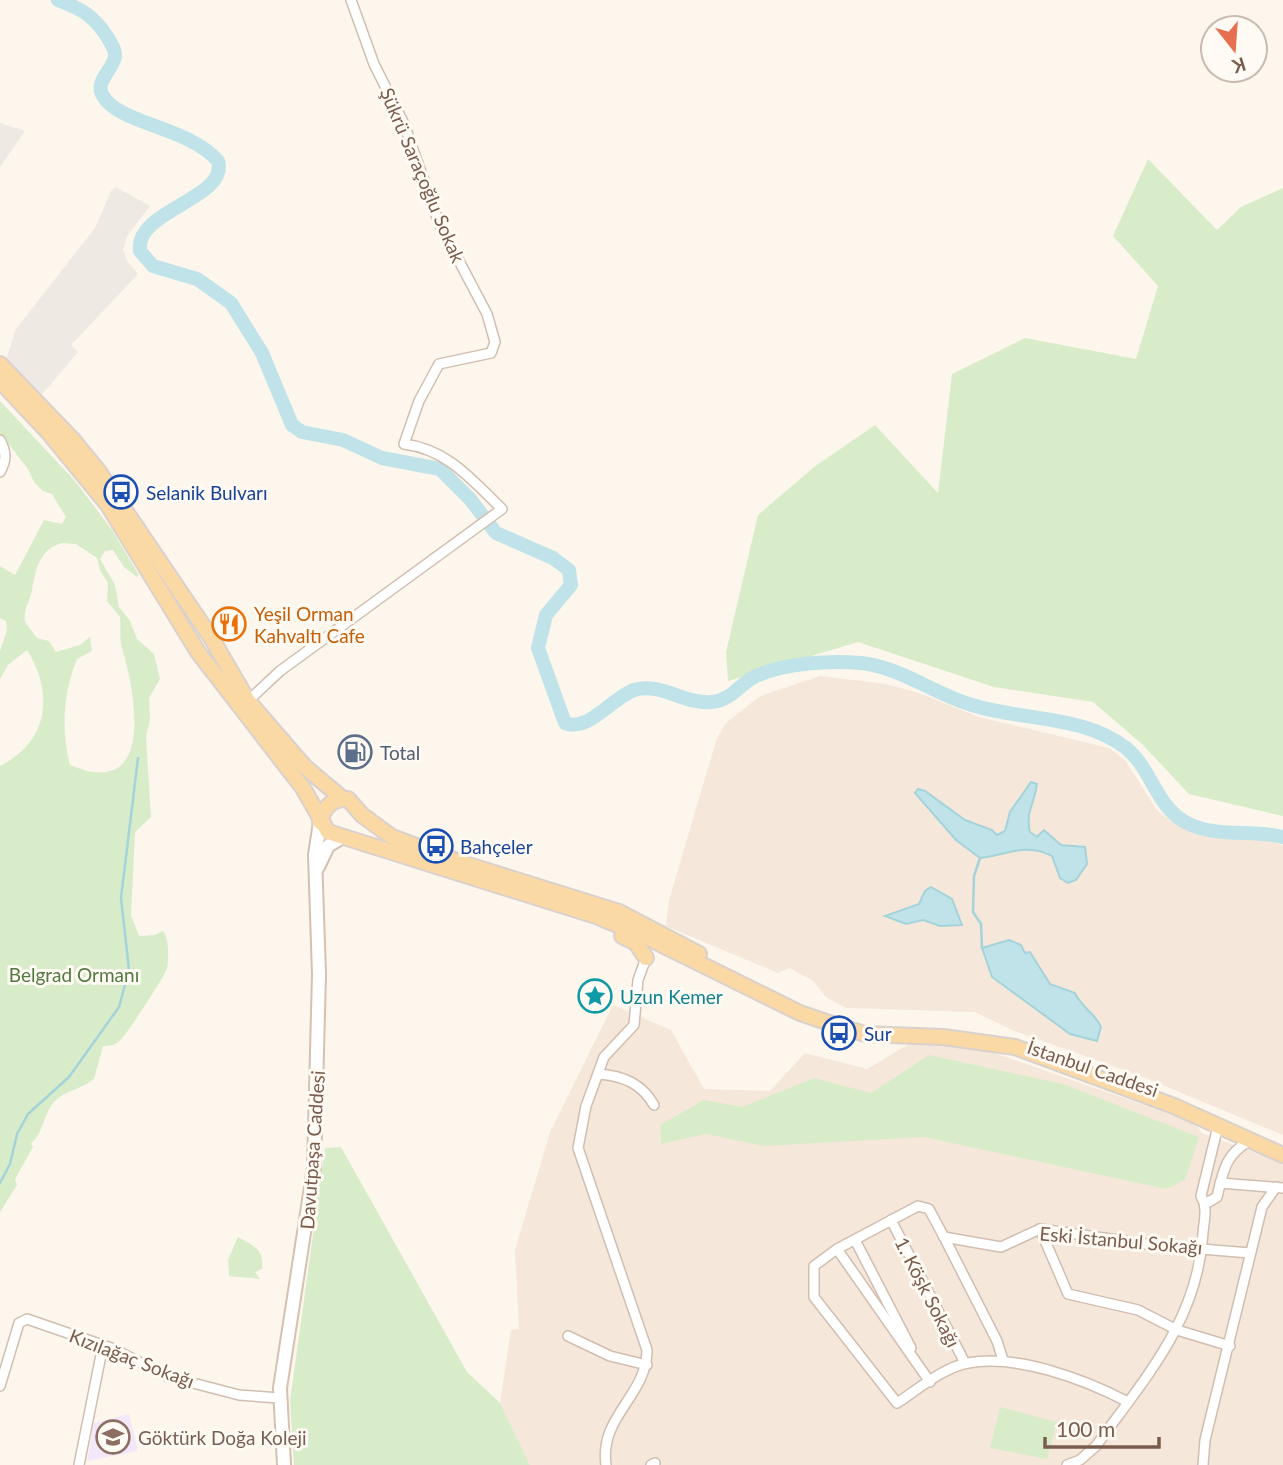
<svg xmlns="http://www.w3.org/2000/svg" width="1283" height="1465" font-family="Lato,sans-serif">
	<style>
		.residential { fill: #f5e8da }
		.industrial { fill: #efe9e4 }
		.education { fill: #f3e8fa }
		.green { fill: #d8ecc9; fill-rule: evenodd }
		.water { fill: #bfe3e8; stroke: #a5d3da; stroke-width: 2 }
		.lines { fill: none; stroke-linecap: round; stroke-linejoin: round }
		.stream { stroke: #a5d3da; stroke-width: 2.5 }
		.river { stroke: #bfe3e8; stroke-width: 14 }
		.street-casing { stroke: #d1beb0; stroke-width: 12 }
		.secondary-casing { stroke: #d6c0b0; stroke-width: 16 }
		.primary-casing { stroke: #dad1cd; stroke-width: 18 }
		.street { stroke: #fff; stroke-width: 9 }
		.secondary { stroke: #fff; stroke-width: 12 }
		.primary { stroke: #fbd9a5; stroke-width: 14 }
		.labels { text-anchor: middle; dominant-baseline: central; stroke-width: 6; stroke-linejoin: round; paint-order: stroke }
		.street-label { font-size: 19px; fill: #7a5c4d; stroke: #fffaf3 }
		.transit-label { font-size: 19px; fill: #164399; stroke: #fffaf3; text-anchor: start }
		.food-label { font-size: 19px; fill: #c56008; stroke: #fffaf3; text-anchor: start }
		.service-label { font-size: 19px; fill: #4e5e75; stroke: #fffaf3; text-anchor: start }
		.park-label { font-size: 19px; fill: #537a41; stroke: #fffaf3 }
		.culture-label { font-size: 19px; fill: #0d838f; stroke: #fffaf3; text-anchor: start }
		.education-label { font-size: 19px; fill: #785e54; stroke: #fffaf3; text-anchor: start }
	</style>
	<rect width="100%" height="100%" fill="#fdf6ec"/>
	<g class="residential">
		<polygon points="820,676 886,684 919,693 979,717 1109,748 1125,760 1157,810 1171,821 1186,829 1253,837 1283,845 1283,1135 1138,1075 1012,1030 975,1012 846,1008 826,997 813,981 790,968 778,973 666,926 669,900 717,738 726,723 760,696"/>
		<polygon points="613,1005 671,1030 704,1089 770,1091 805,1053 867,1069 909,1044 974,1046 1193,1122 1202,1133 1283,1163 1283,1465 530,1465 500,1403 511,1330 519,1329 515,1250 550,1132"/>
	</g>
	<g class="industrial">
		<polygon points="0,123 25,131 0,167"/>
		<polygon points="116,187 150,206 127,236 123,250 128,262 138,274 71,345 78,352 38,399 4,366 16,329 95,228 111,191"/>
	</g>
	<polygon class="education" points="129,1414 138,1451 87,1461 94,1423"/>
	<g class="green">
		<polygon points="1148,159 1217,230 1241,207 1283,188 1283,816 1189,794 1142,744 1093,702 994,687 858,642 728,681 726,652 758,515 814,467 875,425 938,493 952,374 1025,338 1136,359 1158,286 1113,236"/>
		<path d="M0,401L75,481L112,530L139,575L137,577L124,567L113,550L105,551L100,559L115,585L119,607L130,621L137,639L154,654L160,679L149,698L150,720L146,736L151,817L135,832L131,915L139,936L155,935L163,931C169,938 169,958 167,968C166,974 129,1031 122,1038C117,1045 111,1046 103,1046L94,1079C83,1088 68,1090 56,1100C43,1112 44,1134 31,1143L33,1147L15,1179L17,1185L0,1212V766C49,742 54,693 27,650L8,665L0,679V651L7,630L6,621L0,618V566L15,575L44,520L62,524L66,517L52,494L43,491L34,482L28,469L0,433ZM63,543L76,544L97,558L100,570L108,583L107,601L120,617C121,627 119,638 122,648C135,691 157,802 70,765C61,731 63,693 77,659L92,651L90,637L80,645L56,652L49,641L37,638L25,622C23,610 30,601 32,590C35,571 40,547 63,543Z"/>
		<polygon points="929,1055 1063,1084 1199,1137 1185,1180 1166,1189 924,1137 764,1146 706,1134 661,1144 660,1125 704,1100 742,1107 814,1078 871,1093"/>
		<polygon points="341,1147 467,1372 500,1403 530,1465 294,1465 290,1401 325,1148"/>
		<path d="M238,1237C253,1245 265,1250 262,1269L255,1272L260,1279L229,1276L228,1260Z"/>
		<polygon points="1000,1407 1057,1422 1047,1459 990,1448"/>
	</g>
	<g class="water">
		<path d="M1031,782L1037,784C1035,802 1025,813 1030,832L1037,837L1044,830L1061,845L1085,847L1087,864L1076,880L1068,883L1060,878L1052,856C1026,842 1007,855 980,858L956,840L915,793L918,789L925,791L965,820L992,830L997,835L1005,831L1010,812Z"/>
		<polygon points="931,887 952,899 962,925 940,926 923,920 906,924 885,916 919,904 925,891"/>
		<path d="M1009,940L1021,945L1025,953L1030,952L1050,984L1075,993C1081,1007 1095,1013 1101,1027L1097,1041L1070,1034L992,977L982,948Z"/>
	</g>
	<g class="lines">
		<g class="stream">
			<polyline points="980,858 974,876 973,912 981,924 982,948"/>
			<polyline points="0,1183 10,1164 17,1134 28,1114 69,1077 119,1007 129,970 121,898 138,758"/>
		</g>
		<path class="river" d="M58,0C82,9 94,16 108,38C111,44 116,50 115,57C112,71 94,82 103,96C119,124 189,127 218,161C229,199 134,210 140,251L153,266L197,279L231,303L262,353L292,425L302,432L343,440L382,458L440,469L470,499L496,533L553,558L569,570L571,585L546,615L538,648L565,723C588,733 613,697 634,690C662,682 685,705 712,702C732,700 739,684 756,676C785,663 830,660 861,663C902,668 931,692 969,704C1019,721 1082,714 1126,748C1153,770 1156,809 1189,824C1220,838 1252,829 1283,837"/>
		<defs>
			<g id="street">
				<path d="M0,440C6,451 7,460 0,472"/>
				<path d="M248,701L280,671L502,509C472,480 447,449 404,444L419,401L439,364L491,353L495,342L487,314L439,223L404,124L374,64L351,0"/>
				<path d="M599,1074C624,1076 642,1084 654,1105"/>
				<polyline points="1220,1183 1283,1188"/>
				<path d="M1205,1204L1217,1197C1223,1172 1225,1155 1249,1141"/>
				<polyline points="891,1220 965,1363"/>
				<polyline points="1040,1229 1068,1294 1138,1310 1177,1330 1230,1346"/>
				<polyline points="944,1237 997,1341 1003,1360"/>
				<polyline points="855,1240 911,1348"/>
				<polyline points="837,1249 930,1382"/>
				<polyline points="568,1336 610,1356 647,1365"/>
				<polyline points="0,1386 19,1323 27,1319 114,1349 166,1376 239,1395 279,1398"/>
				<path d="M1128,1402C1084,1379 1017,1354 968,1363C944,1367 917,1390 897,1403L814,1297V1266L837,1249L918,1206L929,1209L944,1237L1001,1247L1040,1229L1153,1245L1250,1253"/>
				<polyline points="79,1465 103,1345"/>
				<path d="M606,1465C599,1416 647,1396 647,1350L578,1148L586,1106L604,1057L634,1025L638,980L646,958"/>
				<polyline points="651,1465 655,1463"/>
				<path d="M1067,1465L1080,1460L1096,1446C1145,1378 1198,1320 1203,1233C1204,1220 1208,1207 1201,1196L1218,1126"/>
				<polyline points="1203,1465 1205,1440 1262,1207 1276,1187"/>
			</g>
			<g id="secondary">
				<polyline points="318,867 328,846 341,838"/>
				<polyline points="284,1465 280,1388 314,1168 319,974 315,855 320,822"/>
			</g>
			<g id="primary">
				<polyline points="0,364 73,440 99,472 212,639 248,701 305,767 343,799"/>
				<polyline points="0,381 49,433 108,505 198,652 303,788 328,832 596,916 648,938 800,1013 835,1025 865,1034 943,1037 1015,1047 1174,1106 1283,1155"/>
				<path d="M320,822C324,807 332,798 348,799L362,815L392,837L465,864L619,912L699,954"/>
				<polyline points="622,936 636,943 646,958"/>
			</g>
		</defs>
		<use href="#street" class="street-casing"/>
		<use href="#secondary" class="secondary-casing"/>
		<use href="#primary" class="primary-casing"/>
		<use href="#street" class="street"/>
		<use href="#secondary" class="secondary"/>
		<use href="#primary" class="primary"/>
	</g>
	<defs>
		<symbol id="bus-ring" viewBox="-11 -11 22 22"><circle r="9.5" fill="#fffaf3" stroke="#1a4fb4" stroke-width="1.5"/><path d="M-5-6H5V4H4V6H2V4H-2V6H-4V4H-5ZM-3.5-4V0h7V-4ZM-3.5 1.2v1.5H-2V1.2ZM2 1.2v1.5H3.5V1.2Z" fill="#1a4fb4"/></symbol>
		<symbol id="restaurant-ring" viewBox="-11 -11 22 22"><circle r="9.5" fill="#fffaf3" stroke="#e8710a" stroke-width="1.5"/><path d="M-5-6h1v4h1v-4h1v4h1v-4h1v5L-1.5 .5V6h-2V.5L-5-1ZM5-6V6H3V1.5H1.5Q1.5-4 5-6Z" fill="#e8710a"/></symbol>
		<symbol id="fuel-ring" viewBox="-11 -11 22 22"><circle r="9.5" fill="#fffaf3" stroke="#5c6f8a" stroke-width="1.5"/><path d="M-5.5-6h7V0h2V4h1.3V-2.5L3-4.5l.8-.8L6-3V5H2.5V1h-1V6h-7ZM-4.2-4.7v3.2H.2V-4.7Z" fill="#5c6f8a"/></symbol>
		<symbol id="sight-ring" viewBox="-11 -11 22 22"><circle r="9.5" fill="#fffaf3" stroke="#0f9aa8" stroke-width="1.5"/><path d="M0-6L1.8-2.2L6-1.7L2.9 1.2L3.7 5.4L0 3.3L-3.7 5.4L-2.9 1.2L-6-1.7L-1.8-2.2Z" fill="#0f9aa8"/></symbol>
		<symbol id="school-ring" viewBox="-11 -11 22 22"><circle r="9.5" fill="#fffaf3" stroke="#8d6e63" stroke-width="1.5"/><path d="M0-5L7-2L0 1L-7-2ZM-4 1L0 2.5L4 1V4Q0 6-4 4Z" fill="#8d6e63"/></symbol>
	</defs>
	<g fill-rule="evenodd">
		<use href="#bus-ring" x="102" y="473" width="38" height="38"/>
		<use href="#restaurant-ring" x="210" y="605" width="38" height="38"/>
		<use href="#fuel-ring" x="336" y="733" width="38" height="38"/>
		<use href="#bus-ring" x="417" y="827" width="38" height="38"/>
		<use href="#sight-ring" x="576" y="977" width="38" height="38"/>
		<use href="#bus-ring" x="820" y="1014" width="38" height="38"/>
		<use href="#school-ring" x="94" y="1418" width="38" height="38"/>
	</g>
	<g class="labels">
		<g class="street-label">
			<text transform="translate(423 175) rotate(67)">Şükrü Saraçoğlu Sokak</text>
			<text transform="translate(1093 1068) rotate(19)">İstanbul Caddesi</text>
			<text transform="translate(312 1150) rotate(-86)">Davutpaşa Caddesi</text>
			<text transform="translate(1121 1240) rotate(5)">Eski İstanbul Sokağı</text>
			<text transform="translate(928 1292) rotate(63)">1. Köşk Sokağı</text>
			<text transform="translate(132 1358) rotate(21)">Kızılağaç Sokağı</text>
		</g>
		<g class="transit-label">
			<text x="146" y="492">Selanik Bulvarı</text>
			<text x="460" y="846">Bahçeler</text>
			<text x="864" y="1033">Sur</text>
		</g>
		<g class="food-label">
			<text x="254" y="613">Yeşil Orman<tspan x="254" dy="22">Kahvaltı Cafe</tspan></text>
		</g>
		<g class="service-label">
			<text x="380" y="752">Total</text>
		</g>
		<g class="park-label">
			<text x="74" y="974">Belgrad Ormanı</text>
		</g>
		<g class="culture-label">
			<text x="620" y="996">Uzun Kemer</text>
		</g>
		<g class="education-label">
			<text x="138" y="1437">Göktürk Doğa Koleji</text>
		</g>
	</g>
	<g transform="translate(1234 49) rotate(163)"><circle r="33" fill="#fffaf3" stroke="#cabbb1" stroke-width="2"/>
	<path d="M0-5L12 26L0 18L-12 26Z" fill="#e76f51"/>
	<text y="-10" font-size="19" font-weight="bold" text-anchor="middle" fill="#7a5c4d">K</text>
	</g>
	<path d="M1045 1437v10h114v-10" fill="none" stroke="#7a5c4d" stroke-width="3.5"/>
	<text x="1056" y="1437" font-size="21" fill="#7a5c4d" stroke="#fffaf3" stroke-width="5" paint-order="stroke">100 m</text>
</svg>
